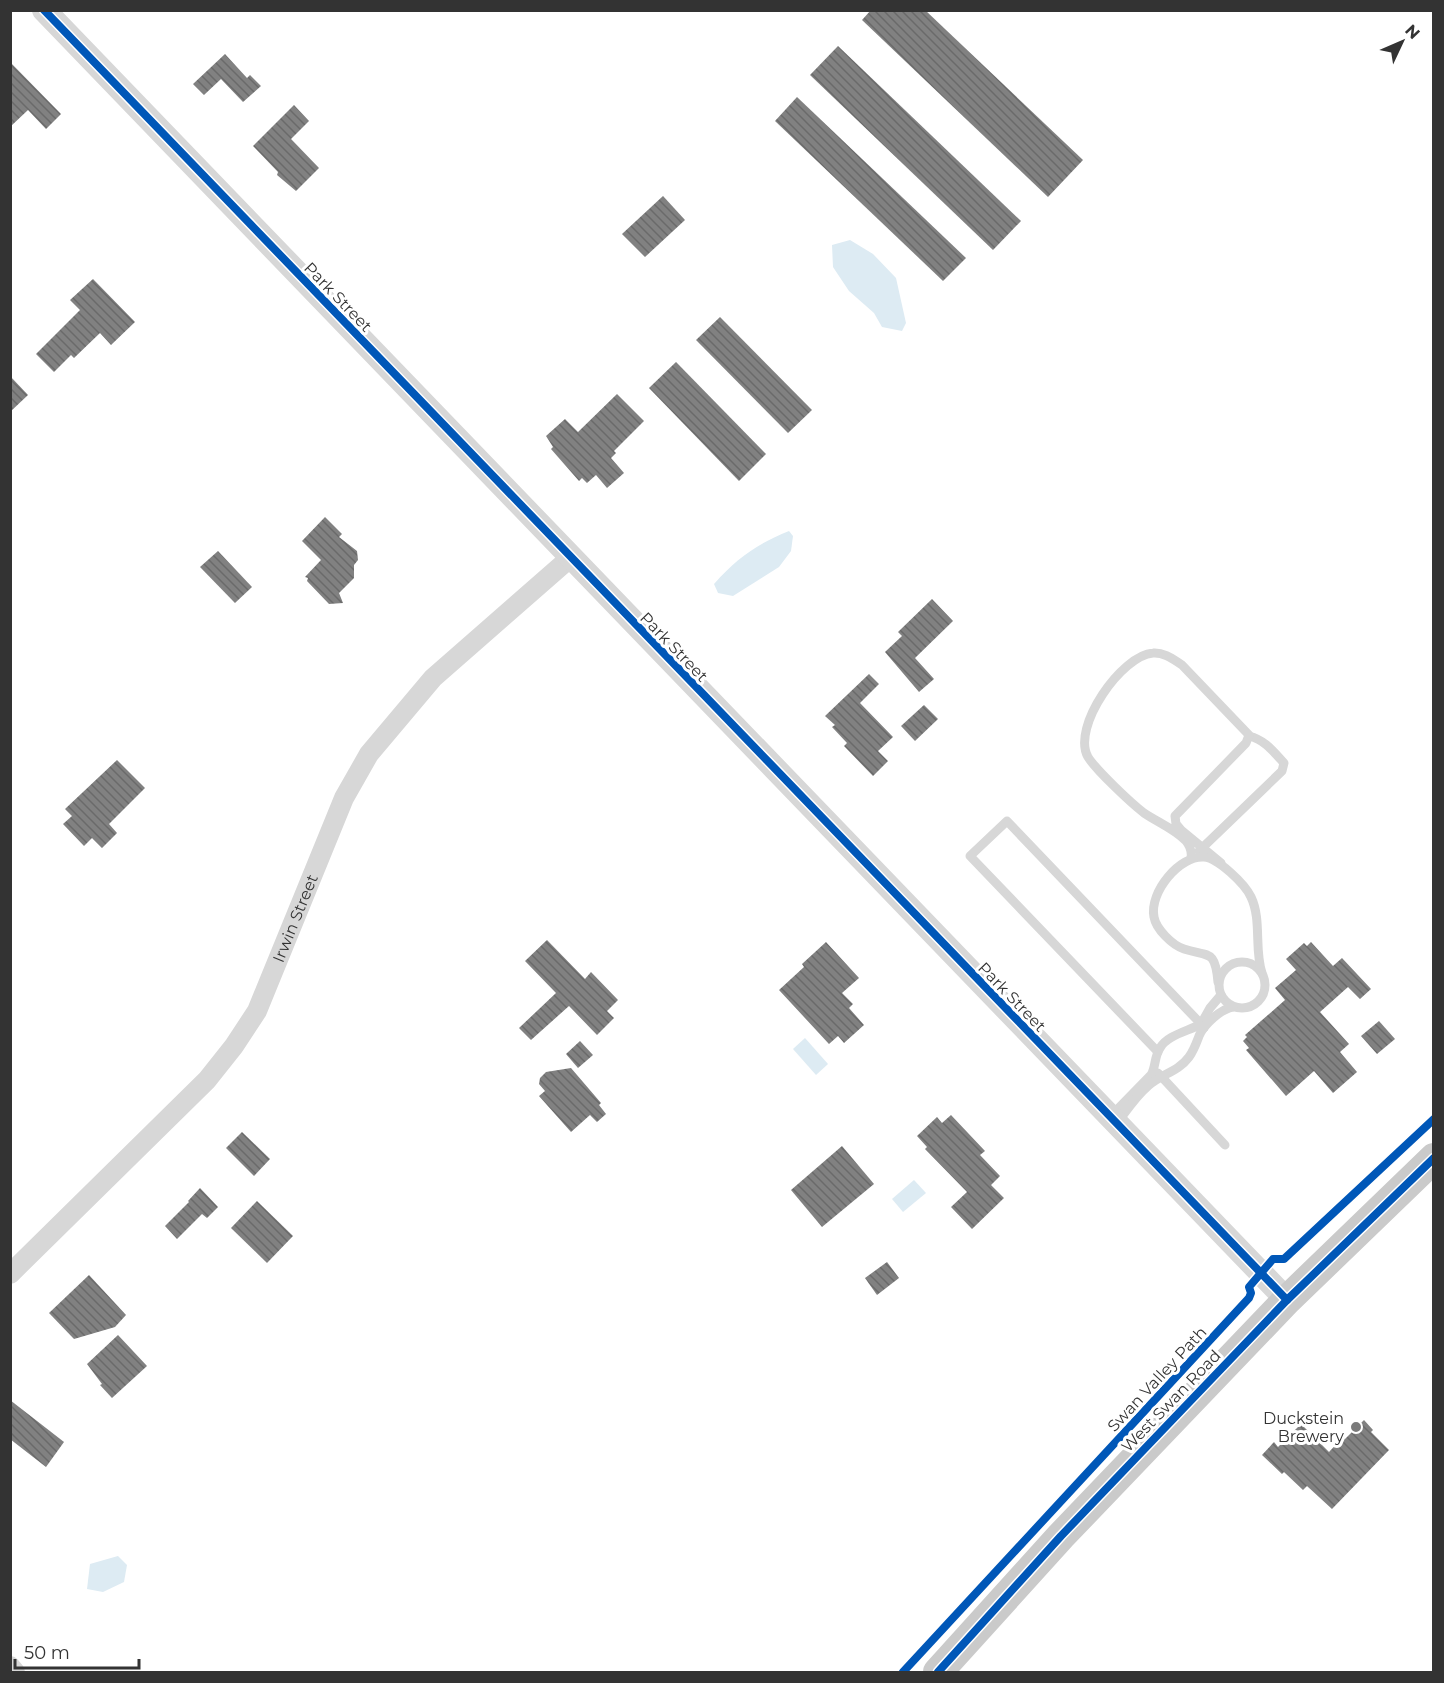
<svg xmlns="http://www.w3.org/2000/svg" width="1444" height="1683" font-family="Montserrat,sans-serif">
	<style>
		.water { fill: #ddebf3 }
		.building { fill: url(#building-back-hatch) }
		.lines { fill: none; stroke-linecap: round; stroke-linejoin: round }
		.service { stroke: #d7d7d7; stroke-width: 9 }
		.minor { stroke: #d7d7d7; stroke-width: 20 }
		.tertiary { stroke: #d7d7d7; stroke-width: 24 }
		.primary { stroke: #cacaca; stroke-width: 30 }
		.cycleway-casing { stroke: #fff; stroke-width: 11 }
		.cycleway { stroke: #0057b8; stroke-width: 8 }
		.poi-dot { fill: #7a7a7a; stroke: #fff; stroke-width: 2 }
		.labels { text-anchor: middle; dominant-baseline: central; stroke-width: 6; stroke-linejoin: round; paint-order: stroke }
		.street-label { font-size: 16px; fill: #333; stroke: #fff }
		.poi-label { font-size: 16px; fill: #333; stroke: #fff; text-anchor: end }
	</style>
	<defs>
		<pattern id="building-back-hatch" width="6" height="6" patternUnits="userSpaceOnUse" patternTransform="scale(1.5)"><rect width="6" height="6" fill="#818181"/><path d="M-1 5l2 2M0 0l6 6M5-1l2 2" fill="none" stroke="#6a6a6a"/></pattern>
	</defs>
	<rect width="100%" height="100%" fill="#fff"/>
	<g class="water">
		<polygon points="850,240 873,254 896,278 906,323 902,331 882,327 874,313 849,291 833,267 832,245"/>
		<path d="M789,531L793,536L791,551L779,567L733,596L718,593L714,584C737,558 757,544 789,531Z"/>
		<polygon points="805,1038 828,1064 816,1075 793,1049"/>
		<polygon points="914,1180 926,1193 903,1212 892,1199"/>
		<polygon points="118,1556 127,1565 124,1582 103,1592 87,1589 90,1564"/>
	</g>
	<g class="building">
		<polygon points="871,10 925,10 1083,160 1048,197 862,20"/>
		<polygon points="838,46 1021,221 993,250 810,75"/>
		<polygon points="225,54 247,78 250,75 261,86 243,102 221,79 204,95 193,84"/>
		<polygon points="10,62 61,114 46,129 28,110 10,127"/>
		<polygon points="797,97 966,258 943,281 775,121"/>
		<polygon points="294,105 309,121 291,139 319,168 296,191 277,175 278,172 253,146"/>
		<polygon points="663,196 685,220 645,257 622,234"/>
		<polygon points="93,279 135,322 111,345 100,333 74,358 71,355 54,372 36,354 80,310 70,300"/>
		<polygon points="720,317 812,410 788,433 696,340"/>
		<polygon points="676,362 766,454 739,481 649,388"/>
		<polygon points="10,376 28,395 10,412"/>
		<polygon points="617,394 644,421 614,451 616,453 611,458 624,473 607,488 596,475 587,483 582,478 579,481 551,449 553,447 546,436 565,419 578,432"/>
		<polygon points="325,517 342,534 339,537 357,551 358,560 354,565 354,578 339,593 343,603 329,604 307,581 308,578 305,577 321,560 302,541"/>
		<polygon points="218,551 252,587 235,603 200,567"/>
		<polygon points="932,599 953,621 915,658 934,679 919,692 885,652 902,636 898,632"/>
		<polygon points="869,674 879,684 860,703 893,737 878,751 888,761 873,776 844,746 847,743 832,727 835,725 825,716"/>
		<polygon points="924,705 938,719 915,741 901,726"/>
		<polygon points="117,760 145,788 109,824 117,833 102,848 92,838 84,846 63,824 72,816 65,809"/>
		<polygon points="547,940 585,979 591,972 618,1000 607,1011 614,1018 597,1035 569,1006 531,1040 519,1028 556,993 525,961"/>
		<polygon points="826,942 859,978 842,993 853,1004 849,1008 864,1025 844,1043 838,1036 829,1044 779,990 804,967 802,964"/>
		<polygon points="1311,942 1333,966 1342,958 1371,989 1360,999 1348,987 1320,1012 1349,1044 1340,1052 1357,1072 1333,1093 1314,1071 1286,1096 1246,1050 1249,1048 1243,1041 1247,1037 1245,1035 1285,1000 1275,988 1296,970 1286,959 1304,943 1307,946"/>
		<polygon points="1379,1021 1395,1039 1377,1054 1361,1036"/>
		<polygon points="580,1041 593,1055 578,1068 566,1054"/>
		<polygon points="571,1068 601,1103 599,1105 606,1114 597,1122 590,1115 571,1132 539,1096 545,1091 539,1084 540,1078 546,1072"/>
		<polygon points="951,1115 985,1151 980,1155 1000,1176 991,1185 1004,1198 972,1229 951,1207 967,1192 925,1149 927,1147 917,1136 937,1117 942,1123"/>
		<polygon points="242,1132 270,1159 254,1176 226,1148"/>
		<polygon points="842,1146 874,1184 822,1227 791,1190"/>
		<polygon points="200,1188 218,1207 207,1218 202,1214 177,1239 165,1226 189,1202 188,1201"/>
		<polygon points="257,1201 293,1236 267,1263 231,1228"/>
		<polygon points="887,1262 899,1278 877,1295 865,1278"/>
		<polygon points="89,1275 126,1315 115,1327 74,1339 49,1313"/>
		<polygon points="118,1335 147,1366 112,1398 100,1385 102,1384 87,1364"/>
		<polygon points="10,1400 64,1442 46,1467 10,1439"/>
		<polygon points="1364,1420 1373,1430 1371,1432 1389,1450 1332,1509 1307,1486 1303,1490 1284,1472 1282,1474 1262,1455 1274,1442 1278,1447 1301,1424 1329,1452 1343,1437 1345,1439"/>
	</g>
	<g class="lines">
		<g class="service">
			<path d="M1199,851L1282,771L1284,763C1273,751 1265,740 1249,736"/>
			<path d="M1191,858C1192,852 1190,846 1186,841C1175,829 1157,822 1144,813C1131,803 1096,770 1088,757C1071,727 1122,655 1153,653C1164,652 1174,660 1182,665L1249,735L1246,743L1175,816L1176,824L1181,830L1221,863"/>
			<circle cx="1242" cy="985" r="23"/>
			<path d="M1218,982C1215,949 1209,957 1184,949C1172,945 1156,929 1154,917C1149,892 1180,855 1204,857C1218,858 1245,884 1251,897C1262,920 1254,949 1262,973"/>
			<polyline points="1158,1052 970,856 1007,821 1201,1024 1210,1008 1221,995"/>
			<polyline points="1158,1073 1225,1145"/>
			<path d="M1112,1115L1151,1075C1156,1067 1154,1057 1160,1048C1167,1035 1189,1031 1201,1024L1204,1028"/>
			<path d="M1118,1122C1127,1110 1136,1096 1148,1086C1161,1074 1178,1072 1189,1057C1194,1050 1196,1044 1199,1036C1204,1024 1221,1009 1233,1007"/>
		</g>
		<g class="minor">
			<path id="s1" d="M10,1274L207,1080L234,1046L257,1011L344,798L369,754L433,678L570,558"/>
			<polyline points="10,1666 15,1672"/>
		</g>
		<polyline class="tertiary" points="44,10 1287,1300"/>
		<polyline class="primary" points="938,1672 1061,1536 1287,1300 1434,1158"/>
		<defs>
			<g id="cycleway">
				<polyline points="44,10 1287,1300"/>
				<polyline points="903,1672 1249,1298 1251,1293 1249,1287 1273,1259 1284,1259 1434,1119"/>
				<polyline points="938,1672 1061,1536 1287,1300 1434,1158"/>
			</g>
		</defs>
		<use href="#cycleway" class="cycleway-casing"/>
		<use href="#cycleway" class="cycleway"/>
	</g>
	<circle class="poi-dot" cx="1356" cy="1427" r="6"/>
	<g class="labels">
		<g class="street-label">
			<text transform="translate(338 297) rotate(46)">Park Street</text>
			<text transform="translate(674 647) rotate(46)">Park Street</text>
			<text stroke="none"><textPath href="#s1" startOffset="462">Irwin Street</textPath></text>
			<text transform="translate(1012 997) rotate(46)">Park Street</text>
			<text transform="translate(1157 1379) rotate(-47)">Swan Valley Path</text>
			<text transform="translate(1171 1401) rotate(-46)">West Swan Road</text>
		</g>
		<g class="poi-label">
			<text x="1344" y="1418">Duckstein<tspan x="1344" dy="18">Brewery</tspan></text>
		</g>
	</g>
	<rect width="1444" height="1683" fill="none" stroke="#333333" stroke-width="24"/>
	<g transform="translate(1402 42) rotate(46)" stroke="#ffffff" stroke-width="4.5" paint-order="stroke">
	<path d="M0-4.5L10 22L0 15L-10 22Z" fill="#333333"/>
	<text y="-9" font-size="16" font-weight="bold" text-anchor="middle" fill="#333333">N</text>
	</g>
	<path d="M15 1659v9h124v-9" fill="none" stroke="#333333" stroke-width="3"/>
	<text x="24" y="1659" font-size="18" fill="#333333" stroke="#ffffff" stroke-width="4.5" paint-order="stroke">50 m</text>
</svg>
